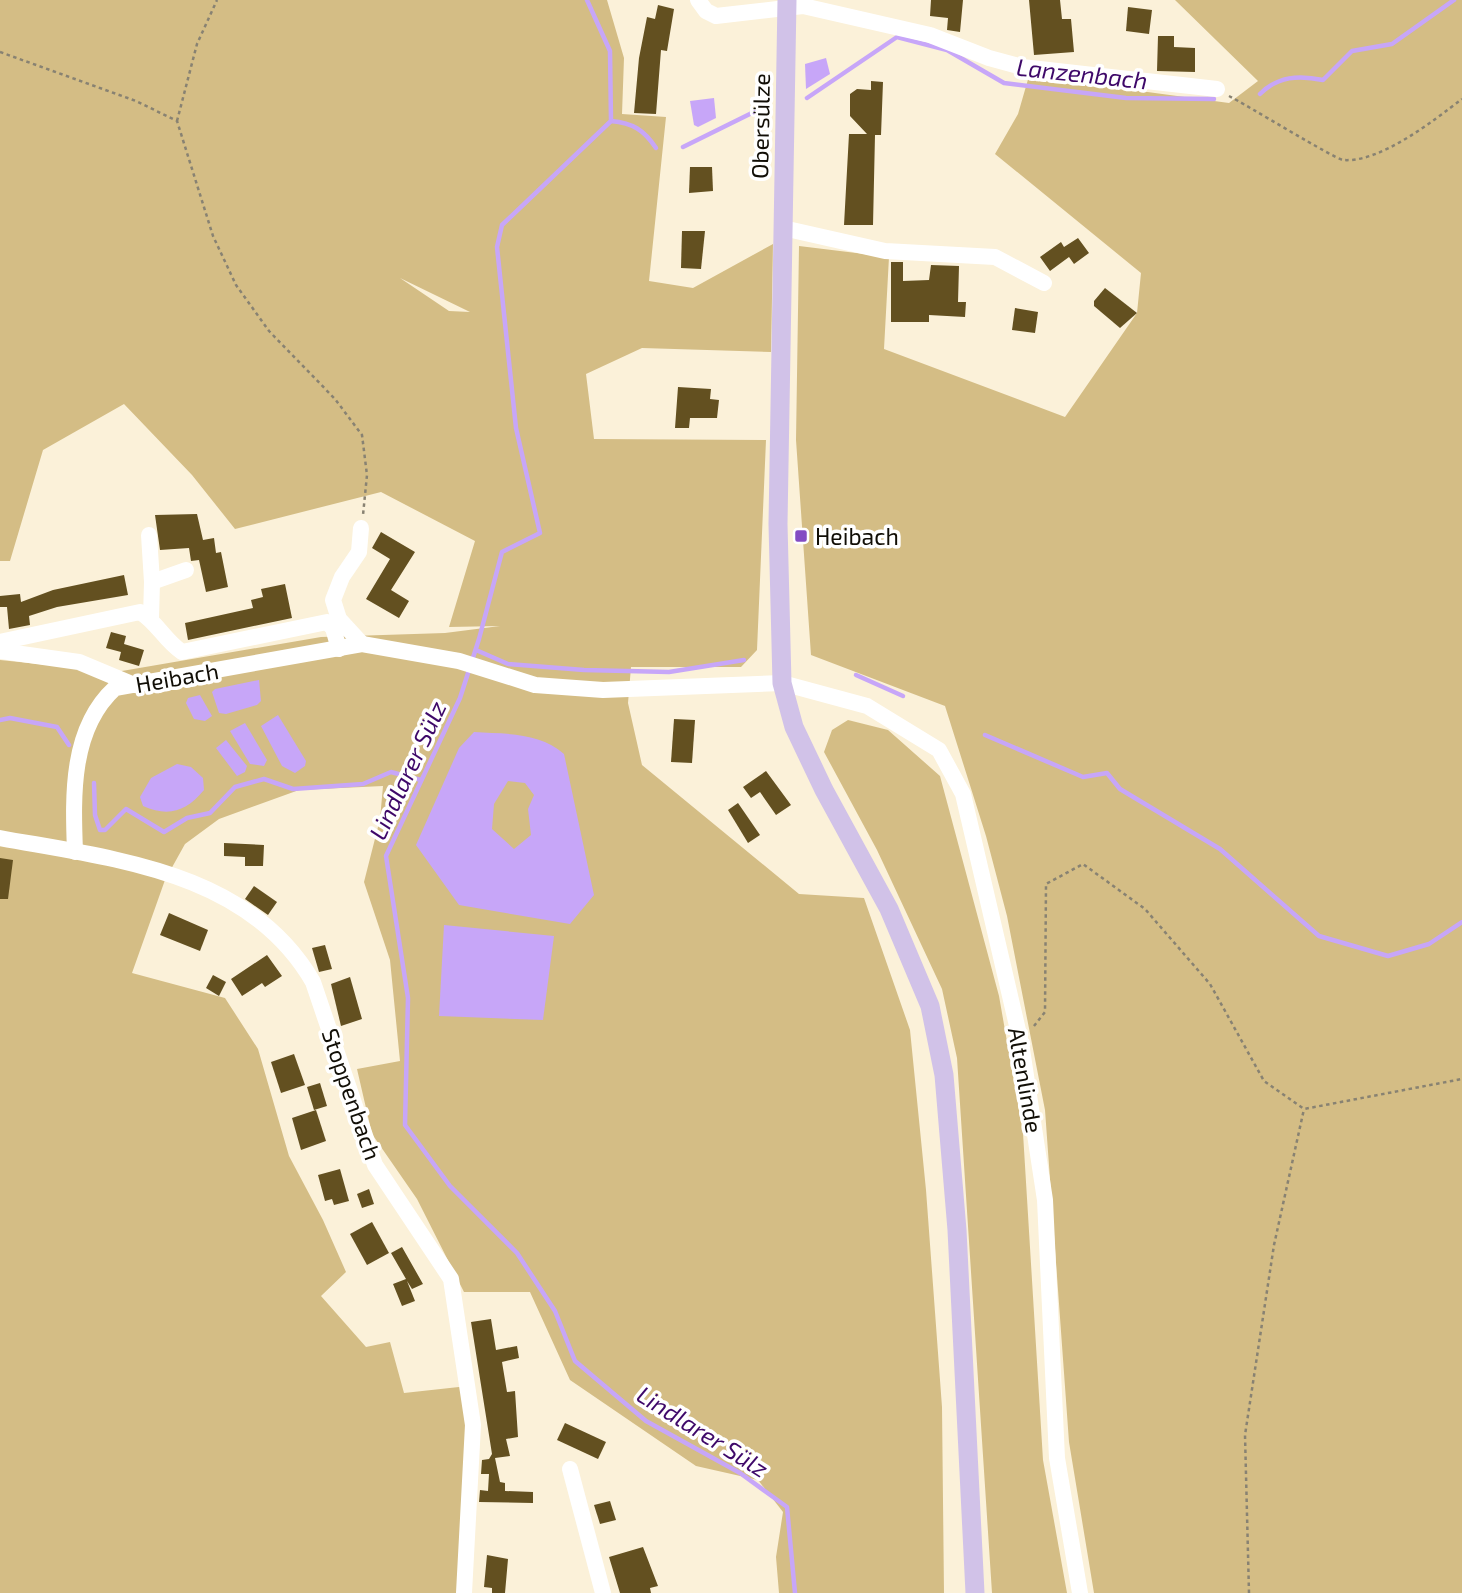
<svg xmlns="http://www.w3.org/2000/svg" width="1462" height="1593" font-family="'Exo 2',sans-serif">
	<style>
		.green { fill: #d4bd85; fill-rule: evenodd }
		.water { fill: #c7a6f8; fill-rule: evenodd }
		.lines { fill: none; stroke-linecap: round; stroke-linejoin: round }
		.stream { stroke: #c7a6f8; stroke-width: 4.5 }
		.building { fill: #635020 }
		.path { stroke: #888272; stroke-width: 2.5; stroke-dasharray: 3.5 3.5; stroke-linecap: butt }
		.minor { stroke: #fff; stroke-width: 16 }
		.major { stroke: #d1c2e8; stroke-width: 19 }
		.poi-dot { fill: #834cc3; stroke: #fff; stroke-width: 2.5 }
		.labels { text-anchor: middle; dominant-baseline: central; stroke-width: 7; stroke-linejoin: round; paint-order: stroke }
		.street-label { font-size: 23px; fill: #110e06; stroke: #fff }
		.poi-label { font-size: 23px; fill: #110e06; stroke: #fff; text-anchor: start }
		.water-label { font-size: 24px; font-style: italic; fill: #3e0869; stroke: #fff }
	</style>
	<rect width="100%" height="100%" fill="#fbf1d9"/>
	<g class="green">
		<path d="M0,0H607L624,58L622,114L666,117L649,281L693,288L773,244L771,352L642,348L586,374L594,439L766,440L757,650L741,667H631L628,703L642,765L799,894L864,898L910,1030L926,1190L942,1407L944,1593H779L776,1557L783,1512L758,1480L696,1466L570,1380L530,1292H464L417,1199L372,1134L357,1069L400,1061L390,960L364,882L380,819L383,786L299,790L219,819L185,844L165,880L132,973L225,998L258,1049L289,1156L323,1220L346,1272L321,1296L366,1347L390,1342L404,1393L468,1386L459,1593H0V660L116,672L321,637L445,633L500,626L449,627L475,541L381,492L235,529L192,475L124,404L43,450L10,561H0ZM400,278L470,312L449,311Z"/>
		<polygon points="1175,0 1462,0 1462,1593 1094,1593 1069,1442 1045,1110 1007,916 986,836 945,706 811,655 796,440 799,246 889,257 884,349 1065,417 1137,313 1141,273 995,154 1018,114 1029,76 1229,103 1258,81"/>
		<polygon points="848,720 888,730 940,776 999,996 1023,1133 1043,1460 1067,1593 992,1593 957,1058 942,989 877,850 824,752 832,730"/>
	</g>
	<g class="water">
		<polygon points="826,58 830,74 806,89 805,64"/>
		<polygon points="714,98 716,118 698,127 694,125 690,101"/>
		<polygon points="259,680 261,701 257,705 226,714 219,713 212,692 215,689"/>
		<polygon points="200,695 212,716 205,721 194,719 186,703 188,698"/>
		<polygon points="278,715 306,761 305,766 295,773 282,766 261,726"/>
		<polygon points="245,723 267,760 264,766 250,764 230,731"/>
		<path d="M474,732C505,734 540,732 564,754L594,895L570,924L459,905L416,845L459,748ZM508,781L525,783L534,795L528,809L531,835L514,849L492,829L494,804Z"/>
		<polygon points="226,740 247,766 245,772 237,776 216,748"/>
		<path d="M177,764L191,767L203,778L204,790C186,812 168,817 143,806L140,797L151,778Z"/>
		<polygon points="444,925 554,936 543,1020 439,1016"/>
	</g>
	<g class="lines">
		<g class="stream">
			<polyline points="587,0 610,51 611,121 502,225 497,247 516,428 540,533 502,552 479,639 460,698 386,856 408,998 405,1125 450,1186 517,1253 555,1311 575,1361 646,1421 740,1473 787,1507 795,1593"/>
			<path d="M1260,94C1278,76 1299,75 1323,80L1352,51L1392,44L1454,0"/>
			<polyline points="807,98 897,37 947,50 1004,83 1126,98 1214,99"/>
			<path d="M611,121C633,123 644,130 656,148"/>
			<polyline points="683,147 764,107"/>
			<polyline points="476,650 508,664 584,670 669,672 744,660"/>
			<polyline points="856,675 903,696"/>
			<polyline points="0,720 10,718 57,727 69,745"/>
			<polyline points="985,735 1083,777 1107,773 1120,789 1220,849 1319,936 1388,956 1429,944 1462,922"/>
			<polyline points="94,783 95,815 100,830 105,830 126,809 164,832 187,818 210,813 235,787 264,779 293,789 363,784 391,772 421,780"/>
		</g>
	</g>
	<g class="building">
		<polygon points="931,0 963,0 960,32 947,30 948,18 930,16"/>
		<polygon points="1029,0 1060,0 1062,19 1071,19 1074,52 1034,55"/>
		<polygon points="658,5 674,9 667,51 661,50 656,114 634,113 639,58 647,17 655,19"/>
		<polygon points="1128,7 1152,10 1149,34 1126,31"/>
		<polygon points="1158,36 1174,36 1174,47 1195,48 1195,72 1157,71"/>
		<polygon points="871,81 883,82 881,135 875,135 873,225 844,225 849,134 867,134 850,116 850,94 857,89 871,90"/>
		<polygon points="690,167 712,167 713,191 689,193"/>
		<polygon points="682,231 705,231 701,269 681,268"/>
		<polygon points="1078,238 1089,253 1074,264 1069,257 1050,271 1040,257 1061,242 1064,247"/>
		<polygon points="891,262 903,262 903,281 929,280 931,265 959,266 958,302 966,302 965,317 929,315 929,322 891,322"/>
		<polygon points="1105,288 1137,313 1120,328 1094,306 1094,301"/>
		<polygon points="1015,308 1038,312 1035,333 1012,330"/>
		<polygon points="678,387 711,389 710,399 719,400 717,418 690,418 689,428 675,428"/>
		<polygon points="197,514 203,540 214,538 216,553 221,552 228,587 206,592 199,560 191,561 189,548 160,550 155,515"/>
		<polygon points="381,532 415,552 391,590 409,601 399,618 366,599 390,559 372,548"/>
		<polygon points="124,575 128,595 57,607 29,616 30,625 9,629 7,607 0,607 0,596 20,594 21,602 53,590"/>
		<polygon points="285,584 292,618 188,640 185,623 253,608 251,600 263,597 261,589"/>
		<polygon points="111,632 126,636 124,644 144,650 139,666 119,660 121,652 106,648"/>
		<polygon points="674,719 695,720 692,763 671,762"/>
		<polygon points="766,771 791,805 776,815 760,792 751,798 743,787"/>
		<polygon points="738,803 760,835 748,843 728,810"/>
		<polygon points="224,843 264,845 263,866 245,866 245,857 224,856"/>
		<polygon points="0,858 13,860 8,899 0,899"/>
		<polygon points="254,886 277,902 268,915 245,899"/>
		<polygon points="169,913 208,930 200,951 160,935"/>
		<polygon points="325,945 332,969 319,972 312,948"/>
		<polygon points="267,955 282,976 265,987 262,983 242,996 231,979"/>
		<polygon points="213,975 226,982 219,996 206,988"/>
		<polygon points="350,977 362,1019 341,1026 331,984"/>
		<polygon points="294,1054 305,1085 281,1093 271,1062"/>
		<polygon points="320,1083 327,1106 314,1110 307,1087"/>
		<polygon points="316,1110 326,1141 301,1150 292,1118"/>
		<polygon points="340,1169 349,1201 334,1205 332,1199 325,1201 318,1175"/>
		<polygon points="369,1189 374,1204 362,1208 357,1194"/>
		<polygon points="372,1222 389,1253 367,1265 350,1234"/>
		<polygon points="402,1247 423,1284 412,1289 407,1281 415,1301 402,1306 393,1284 406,1279 391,1253"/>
		<polygon points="491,1319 496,1350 517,1346 519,1358 502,1362 507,1392 515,1391 518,1437 506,1439 510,1456 495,1458 500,1482 505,1483 505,1491 533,1492 533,1503 479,1502 480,1490 488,1491 489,1474 481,1474 482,1460 489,1459 492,1454 471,1322"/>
		<polygon points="565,1423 606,1442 598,1459 557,1440"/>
		<polygon points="610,1501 616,1520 600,1524 594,1505"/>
		<polygon points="643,1547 658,1586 650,1588 651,1593 620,1593 609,1557"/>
		<polygon points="487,1555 508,1559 505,1593 492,1593 492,1588 484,1587"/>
	</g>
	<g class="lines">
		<g class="path">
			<polyline points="0,52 136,101 177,121 213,236 236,285 269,331 335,399 362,435 367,475 363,515"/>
			<path d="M1229,96C1245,104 1335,159 1343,160C1380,163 1433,121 1462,99"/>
			<polyline points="177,121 197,44 217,0"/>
			<polyline points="1034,1026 1045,1012 1046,884 1083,864 1145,909 1210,984 1264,1081 1304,1109 1462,1079"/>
			<polyline points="1249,1593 1245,1435 1274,1245 1304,1109"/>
		</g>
		<g class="minor">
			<polyline points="698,0 706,11 716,16 803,6 930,35 989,58 1022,67 1217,89"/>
			<polyline points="783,228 885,251 995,257 1044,283"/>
			<polyline points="361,528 359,552 342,577 333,600 339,619 362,644"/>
			<polyline points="149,535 152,582"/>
			<polyline points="151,618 152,582 186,570"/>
			<path d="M0,642L140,612C157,622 165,641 182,652L327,622L333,628L339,649"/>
			<polyline points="0,651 79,662 134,685"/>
			<path d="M0,838C114,859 249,871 313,982L375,1165L451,1279L473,1425L464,1593"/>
			<path d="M75,852C73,797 70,729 115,688L362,644L459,661L535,685L603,690L782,683L867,706L939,750L963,794L1021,1043L1045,1200L1057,1458L1080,1593"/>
			<polyline points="570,1469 603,1593"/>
		</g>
		<polyline class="major" points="787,0 778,524 782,683 794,727 824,790 889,909 930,1006 944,1075 957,1230 975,1593"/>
	</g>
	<rect class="poi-dot" x="794" y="529" width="14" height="14" rx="3.5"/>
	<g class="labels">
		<g class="street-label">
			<text transform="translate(760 126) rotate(-89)">Obersülze</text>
			<text transform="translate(177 677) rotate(-10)">Heibach</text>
			<text transform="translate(1026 1080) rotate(80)">Altenlinde</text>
			<text transform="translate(352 1094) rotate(71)">Stoppenbach</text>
		</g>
		<g class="poi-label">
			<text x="815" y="536">Heibach</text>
		</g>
		<g class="water-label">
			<text transform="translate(1082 73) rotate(6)">Lanzenbach</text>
			<text transform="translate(407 770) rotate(-65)">Lindlarer Sülz</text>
			<text transform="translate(703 1431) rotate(32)">Lindlarer Sülz</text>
		</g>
	</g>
</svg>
